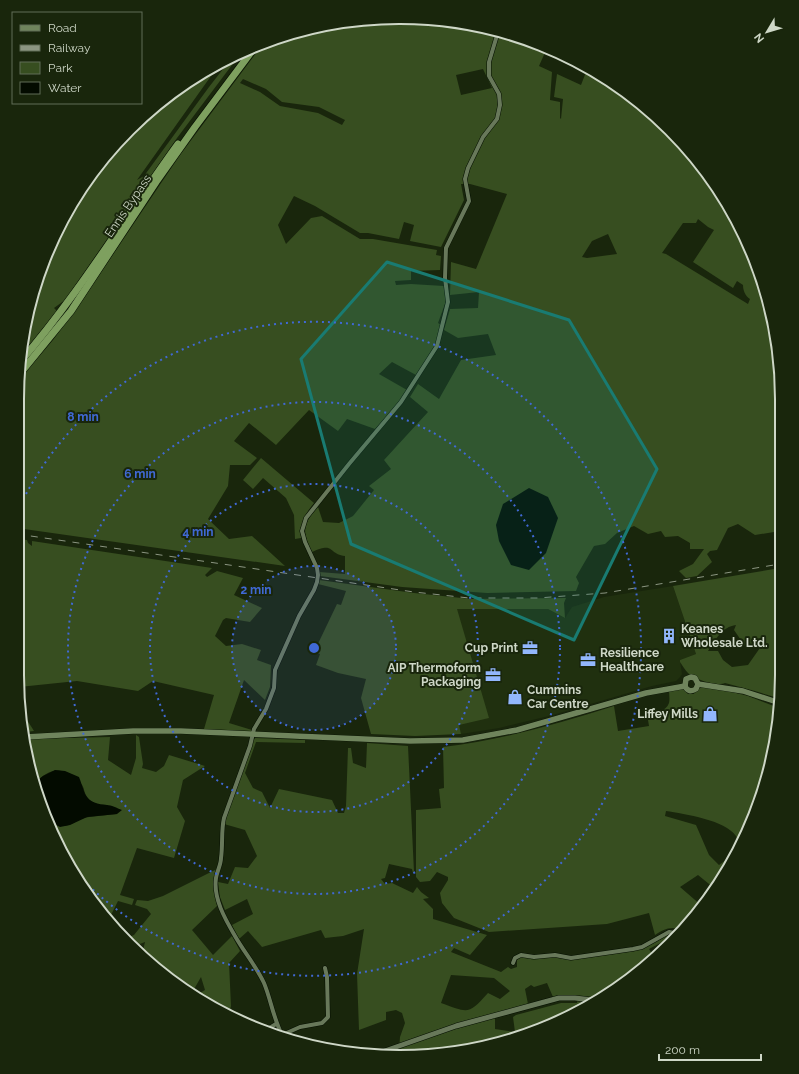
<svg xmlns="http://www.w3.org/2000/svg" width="799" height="1074" font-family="Raleway,sans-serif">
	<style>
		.built { fill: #20300f }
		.green { fill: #374e20; fill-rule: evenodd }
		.water { fill: #030b00 }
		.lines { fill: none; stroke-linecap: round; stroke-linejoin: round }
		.minor-casing { stroke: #050f00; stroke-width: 5 }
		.tertiary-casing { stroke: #050f00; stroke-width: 6 }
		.secondary-casing { stroke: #050f00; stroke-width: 6 }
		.motorway-casing { stroke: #050f00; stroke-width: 8 }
		.minor { stroke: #68785a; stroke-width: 4 }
		.tertiary { stroke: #68785a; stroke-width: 5 }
		.secondary { stroke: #6f845c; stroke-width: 5.5 }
		.motorway { stroke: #7ea05f; stroke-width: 7 }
		.rail { stroke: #8b9581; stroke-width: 1; stroke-dasharray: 7 7; stroke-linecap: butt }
		.marked { fill: #197b72; fill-opacity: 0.2; stroke: #197b72; stroke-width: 3; stroke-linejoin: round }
		.ring { fill: none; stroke: #4069d5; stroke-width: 2; stroke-dasharray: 2 4 }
		.labels { text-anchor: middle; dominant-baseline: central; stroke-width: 4; stroke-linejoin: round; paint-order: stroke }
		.street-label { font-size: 12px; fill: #ced7c7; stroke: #19260c }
		.poi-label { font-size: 12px; font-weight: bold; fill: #ced7c7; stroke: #19260c; text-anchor: start }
		.rim { fill: none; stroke: #ced7c7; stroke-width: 2 }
		.centre { fill: #4069d5; stroke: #19260c; stroke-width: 2 }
		.ring-label { font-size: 12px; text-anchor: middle; font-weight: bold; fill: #4069d5; stroke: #19260c; stroke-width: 4; stroke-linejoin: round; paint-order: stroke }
	</style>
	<rect width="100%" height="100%" fill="#19260c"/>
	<polygon class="built" points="673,586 696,654 680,660 682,674 680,677 676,681 652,686 553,715 499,728 461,734 423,609 548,609 565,618 572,607 604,597"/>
	<g class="green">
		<path d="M375,18L450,20L523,37L547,48L539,66L552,72L550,100L560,102V118L561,119L563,99L554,97L557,74L581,85L588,67L591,68L652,112L703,167L753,253L779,349L780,536L774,532L755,535L738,524L728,528L717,550L710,551L707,554L712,562L697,576L686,578L679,571L693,564L704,549H690V543L678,536L665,537L661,531L648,534L634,526L617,533L605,544L594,546L576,577L579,583L576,591L487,593L402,587L320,576L319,572L345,574V556C328,554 335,541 312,552C302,531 302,525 318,507L323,522L339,523L353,516L374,490L369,486L391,469L384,460L428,412L410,397L418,384L439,399L461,360L496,355L488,334L458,338L444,330L450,309L478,308L479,292L450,295L451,262L476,269L507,194L470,184H461L464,200L441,247L410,241L414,225L404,222L399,239L368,233H360L315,206L294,196L278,225L286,244L311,218L322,216L360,239H373L437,250L436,255L441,256L440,270L411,271V280L395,281L396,285L411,284L444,286L446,301L438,323L441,325L436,346L416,375L392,362L379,374L407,390L398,404L375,429L347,419L338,431L309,410L276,445L249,423L234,441L257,458L250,465H230L228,486L208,519L229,539L252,536L285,566L17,528L18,381L53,340L83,299L180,155L263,44L301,30ZM483,69L492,88L461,95L456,75ZM243,79L266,89L282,102L319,107L345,120L342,125L318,113L280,106L260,92L240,83ZM698,219L708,227L714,230L693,262L733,288L737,281L743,285C743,290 745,296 750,299L748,304L666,254L662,253L683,223H696ZM608,234L617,254L587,258L582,257L592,241Z"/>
		<polygon points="241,53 177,138 65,300 54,308 57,311 21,355 30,301 81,187 167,96 223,61 211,76 137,180 144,176 209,87 234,55"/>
		<path d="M261,458L314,503C305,514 300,523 301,538L295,539L294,515L286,498L263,478L253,489L243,480Z"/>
		<polygon points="17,539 27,540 28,543 32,546 32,541 212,568 205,575 207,577 217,571 243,578 234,595 262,608 250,622 226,618 223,620 215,636 226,646 242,644 261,650 257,660 271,665 270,687 265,700 244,680 229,723 252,730 252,731 204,729 214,695 153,681 138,691 77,681 19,687 17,674"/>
		<path d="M780,568L781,699L755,691L725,683C717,687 694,679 688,673C685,670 682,665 680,662V660L696,654L673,586ZM736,625L734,630L745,646L762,645L748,665L732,667L723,660L718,651H708C716,639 722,627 736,625Z"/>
		<polygon points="319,580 414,593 471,599 566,598 564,603 565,618 548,609 457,609 489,718 459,725 461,734 415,736 371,734 361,698 366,679 338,673 316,665 320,654 314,652 337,604 341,605 346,591 318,584"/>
		<path d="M702,687L724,690L748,696L779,708L762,797L737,851C738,846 739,841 736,836C725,820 685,814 666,811L665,816L696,825L709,855L719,865L737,852L731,866L714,888L698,875L680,887L702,906L683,931C672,925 664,929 655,935L649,913L607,924L489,932L454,918L442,903L440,893L448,880V877L437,872L430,881L420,882L416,877V810L441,808L439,789L444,788L443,747C502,740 558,724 614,706L618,731L649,726L647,714C655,712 666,712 669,703C670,699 669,694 669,690L682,688L688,694H694L696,690Z"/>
		<polygon points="22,712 34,731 25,732"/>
		<path d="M136,735L139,737L143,764L142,768L156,772L164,766L169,755L205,766L183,780L177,807L185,821L174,858L137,848L120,895L134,899L132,905L118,901L109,919L68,866L50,822C71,832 71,820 89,817C98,816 108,815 117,814L107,805C98,806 88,802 85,793C84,791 84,788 83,787C82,783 77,781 74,778C58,765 49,770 34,783L30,774L26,739L110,737L108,760L131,775L136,758Z"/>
		<path d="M255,738L305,740V743L256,742L245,773L253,788L262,792L270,808L279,789L332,800L338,813H344L346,806L348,748H351L353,763L366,768L367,743L408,746L414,872L413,873L412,869L389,864L385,878L381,879L385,884L392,883L413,893L417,887L421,892L429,898L423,899L433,909V919L487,935L470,955L454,948L451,952L501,972L508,967L511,969L517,967V960L521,956L555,957L566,959H577L634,951L666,935L670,934L677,936L670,943L668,939L649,949L654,957L632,978L523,1037L425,1056L388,1054L399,1050L400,1037L405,1023L402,1013L396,1010L386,1012V1020L359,1030L357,974L364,929L343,936L325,938L321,930L262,947L248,931L239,939L232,925L253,914L247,899L225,910L220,897L218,882L228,884L235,867L248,868L257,856L245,830L224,824L253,741ZM451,975L494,978L510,991L500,999L488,993C468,1015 469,1013 441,1003ZM547,983L553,997L578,996L577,1003H561L516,1015L513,1017L515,1032L495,1029V1013L528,1004L525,989L531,985L534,987Z"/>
		<polygon points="217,869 214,889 217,906 192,930 213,955 232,936 240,951 229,963 231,1006 229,1014 226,1015 198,994 205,990 201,977 193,991 142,955 145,942 132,947 124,939 134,935 151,914 147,909 135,905 137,900 148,901 163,896"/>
	</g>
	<g class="water">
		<polygon points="529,488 548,497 558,518 546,553 529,570 511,565 499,541 496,525 503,504"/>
		<path d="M55,770L65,771L79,777C81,782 83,789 85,794C90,803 98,804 107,805C111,805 117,808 122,810L117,814L87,817L70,825L60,827L50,822L34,783L43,776Z"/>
	</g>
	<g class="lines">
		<defs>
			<g id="minor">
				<polyline points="513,963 515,958 521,955 534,957 555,955 571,958 633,949 642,947 669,932 675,933 679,935"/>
				<polyline points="266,1030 276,1024"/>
				<path d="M282,1035C273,1017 271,1000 264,983C256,966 244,952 235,936C225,919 213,898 216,878C217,871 221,865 221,858C223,844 221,831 224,818L250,746L254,729L266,709L274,688L275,670L299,616L314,590L317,582L318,575L317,568L305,542L302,531L306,518L349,464L401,402L437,346L448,302L445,278L446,248L469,201L465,179L468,168L483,137L497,119L500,105L499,94L489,76V62L498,32"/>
				<polyline points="282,1035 300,1027 322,1023 328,1017 327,977 325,968"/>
			</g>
			<polyline id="tertiary" points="379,1053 456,1026 559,998 575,998 592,1000"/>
			<g id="secondary">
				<polyline points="698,684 743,691 780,703"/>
				<polyline points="685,686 686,679 691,677 695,678 698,684"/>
				<path d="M685,686C687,691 691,692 696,689L698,684"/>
				<polyline points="25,737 133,731 181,731 410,741 463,740 517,730 646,693 685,686"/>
			</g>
			<g id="motorway">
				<path d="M20,362C79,294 125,217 178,144"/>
				<polyline points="18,376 71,311 156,182 195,127 255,47"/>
			</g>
		</defs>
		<use href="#minor" class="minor-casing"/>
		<use href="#tertiary" class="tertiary-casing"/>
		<use href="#secondary" class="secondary-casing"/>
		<use href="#motorway" class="motorway-casing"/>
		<use href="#minor" class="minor"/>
		<use href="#tertiary" class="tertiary"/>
		<use href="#secondary" class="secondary"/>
		<use href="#motorway" class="motorway"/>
		<polyline class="rail" points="17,534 414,592 469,598 538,598 605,593 780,564"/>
	</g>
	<path class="marked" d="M387,262L569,320L657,469L574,640L351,544L301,359Z"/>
	<circle cx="314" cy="648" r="82" fill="#4069d5" fill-opacity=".12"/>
	<g class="ring">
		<circle cx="314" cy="648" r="82"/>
		<circle cx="314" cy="648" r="164"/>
		<circle cx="314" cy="648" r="246"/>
		<path d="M18 510A327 327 0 1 1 67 863"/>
	</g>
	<defs>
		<symbol id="building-bare" viewBox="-9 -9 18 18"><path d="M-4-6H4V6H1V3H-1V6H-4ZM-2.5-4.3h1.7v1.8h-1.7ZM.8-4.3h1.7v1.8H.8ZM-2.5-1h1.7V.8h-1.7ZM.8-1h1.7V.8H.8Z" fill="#92b7fd" stroke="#19260c" stroke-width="2.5" paint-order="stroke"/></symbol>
		<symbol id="office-bare" viewBox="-9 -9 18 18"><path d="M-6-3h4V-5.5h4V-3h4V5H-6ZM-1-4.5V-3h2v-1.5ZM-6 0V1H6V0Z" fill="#92b7fd" stroke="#19260c" stroke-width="2.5" paint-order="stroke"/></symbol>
		<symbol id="shop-bare" viewBox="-9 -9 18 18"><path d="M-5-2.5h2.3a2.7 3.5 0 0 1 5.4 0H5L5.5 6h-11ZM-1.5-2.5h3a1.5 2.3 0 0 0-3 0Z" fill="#92b7fd" stroke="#19260c" stroke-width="2.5" paint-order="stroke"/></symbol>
	</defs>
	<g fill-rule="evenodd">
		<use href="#building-bare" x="658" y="625" width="22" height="22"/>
		<use href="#office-bare" x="519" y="637" width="22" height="22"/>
		<use href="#office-bare" x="577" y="649" width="22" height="22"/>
		<use href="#office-bare" x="482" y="664" width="22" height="22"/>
		<use href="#shop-bare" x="504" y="686" width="22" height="22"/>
		<use href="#shop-bare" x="699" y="703" width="22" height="22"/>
	</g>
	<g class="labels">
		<g class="street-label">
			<text transform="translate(128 206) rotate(-56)">Ennis Bypass</text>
		</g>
		<g class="poi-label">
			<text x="681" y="629">Keanes<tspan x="681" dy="14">Wholesale Ltd.</tspan></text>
			<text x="518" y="648" text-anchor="end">Cup Print</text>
			<text x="600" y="653">Resilience<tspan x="600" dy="14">Healthcare</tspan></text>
			<text x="481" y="668" text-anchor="end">AIP Thermoform<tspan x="481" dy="14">Packaging</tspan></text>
			<text x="527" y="690">Cummins<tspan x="527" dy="14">Car Centre</tspan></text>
			<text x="698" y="714" text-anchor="end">Liffey Mills</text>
		</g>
	</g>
	<path d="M0 0H799V1074H0ZM399 24H400A375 375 0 0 1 775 399V675A375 375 0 0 1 400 1050H399A375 375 0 0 1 24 675V399A375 375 0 0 1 399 24Z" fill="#19260c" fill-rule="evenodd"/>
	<path class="rim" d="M399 24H400A375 375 0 0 1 775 399V675A375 375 0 0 1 400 1050H399A375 375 0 0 1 24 675V399A375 375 0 0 1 399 24Z"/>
	<circle cx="314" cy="648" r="6" class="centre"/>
	<g class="ring-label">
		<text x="83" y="421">8 min</text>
		<text x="140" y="478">6 min</text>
		<text x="198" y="536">4 min</text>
		<text x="256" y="594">2 min</text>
	</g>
	<rect x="12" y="12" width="130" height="92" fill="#19260c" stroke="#616d57"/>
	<rect x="20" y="25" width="20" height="6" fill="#6f845c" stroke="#616d57"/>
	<text x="48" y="32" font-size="12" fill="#ced7c7">Road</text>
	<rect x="20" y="45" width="20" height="6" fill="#8b9581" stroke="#616d57"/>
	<text x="48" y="52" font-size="12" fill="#ced7c7">Railway</text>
	<rect x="20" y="62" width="20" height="12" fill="#374e20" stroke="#616d57"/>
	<text x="48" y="72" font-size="12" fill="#ced7c7">Park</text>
	<rect x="20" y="82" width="20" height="12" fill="#030b00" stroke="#616d57"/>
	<text x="48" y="92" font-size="12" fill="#ced7c7">Water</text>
	<g transform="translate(767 32) rotate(232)" stroke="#19260c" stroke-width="3" paint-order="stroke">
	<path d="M0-3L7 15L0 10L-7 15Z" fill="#ced7c7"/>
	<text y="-6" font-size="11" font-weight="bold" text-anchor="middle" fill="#ced7c7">N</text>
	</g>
	<path d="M659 1054v6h102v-6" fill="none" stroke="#ced7c7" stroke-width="2"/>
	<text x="665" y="1054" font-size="12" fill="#ced7c7" stroke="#19260c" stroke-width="3" paint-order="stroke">200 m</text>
</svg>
